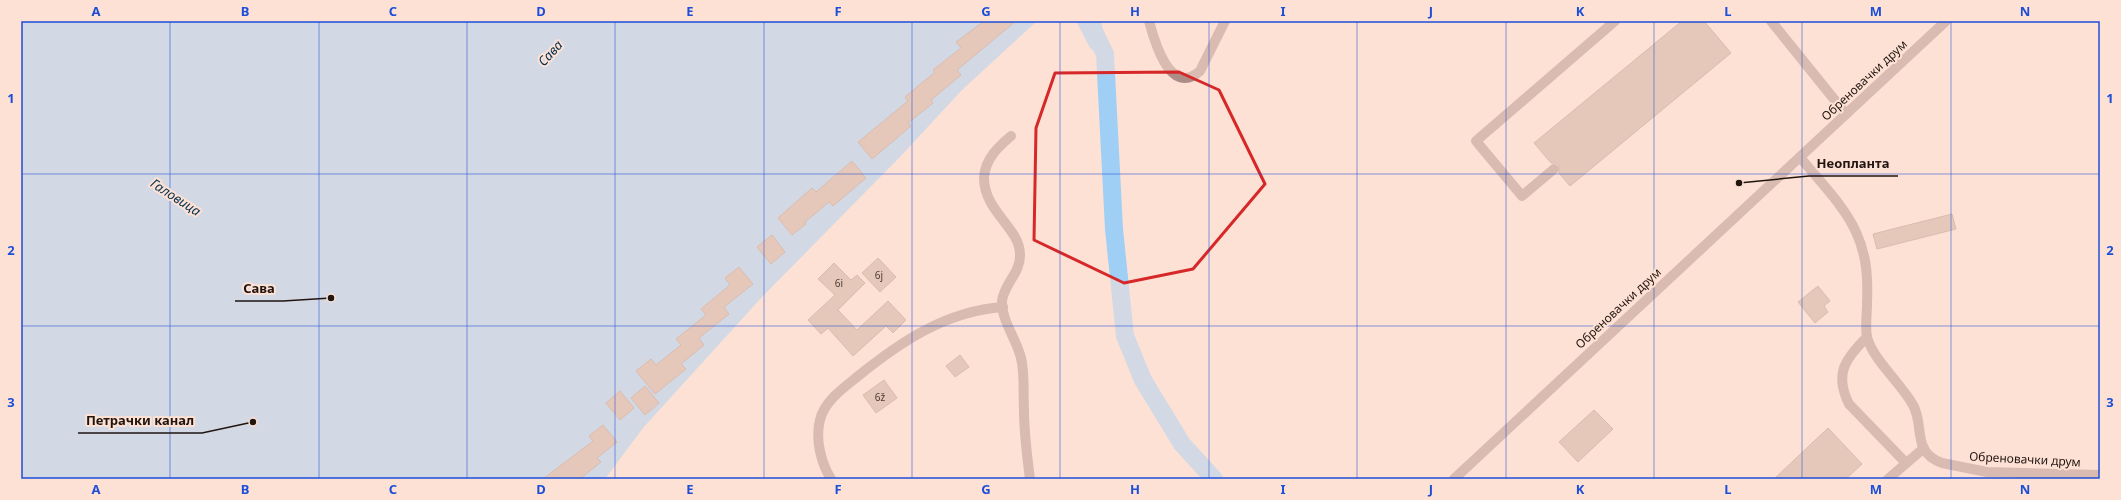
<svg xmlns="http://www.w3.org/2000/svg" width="2121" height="500" font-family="'Noto Sans',sans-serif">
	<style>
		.water { fill: #9fcff5 }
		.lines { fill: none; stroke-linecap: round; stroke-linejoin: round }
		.canal { stroke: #9fcff5; stroke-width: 18 }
		.building { fill: #caa89b; stroke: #af8e81 }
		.minor { stroke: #ae8d88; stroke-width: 10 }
		.marked { fill: none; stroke: #d62828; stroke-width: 3; stroke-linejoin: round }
		.grid { fill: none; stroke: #1d4ed8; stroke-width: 1; stroke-opacity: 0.55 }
		.labels { text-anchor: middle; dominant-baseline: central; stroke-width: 4; stroke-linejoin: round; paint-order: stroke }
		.number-label { font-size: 10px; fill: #4b3a33 }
		.street-label { font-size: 12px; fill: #211510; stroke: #fee1d5 }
		.water-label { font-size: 13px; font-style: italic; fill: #003250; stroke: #fee1d5 }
		.leader { fill: none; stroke: #211510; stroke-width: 1.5 }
		.callout-dot { fill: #211510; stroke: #fee1d5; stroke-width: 1.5 }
		.callout-label { font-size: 13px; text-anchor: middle; font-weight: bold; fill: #211510; stroke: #fee1d5; stroke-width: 4; stroke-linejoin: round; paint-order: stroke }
		.neatline { fill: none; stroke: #1d4ed8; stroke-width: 1.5 }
		.grid-label { font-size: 13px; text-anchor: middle; font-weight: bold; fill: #1d4ed8 }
	</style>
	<rect width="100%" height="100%" fill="#fee1d5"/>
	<g class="water">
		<polygon points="21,21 1037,21 962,90 900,157 763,296 643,428 605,479 21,479"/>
		<polygon points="1076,21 1101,21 1107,48 1105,54 1101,56 1090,48"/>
	</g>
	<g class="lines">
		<polyline class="canal" points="1089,21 1105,54 1114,229 1125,336 1143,380 1182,444 1214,479"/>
	</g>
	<g class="building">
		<polygon points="984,21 1016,21 957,70 961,75 931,100 933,103 908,123 911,126 872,159 858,142 908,101 905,97 935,72 933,70 961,48 956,42"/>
		<polygon points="1682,21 1704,21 1731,53 1570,186 1559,173 1559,165 1556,163 1551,163 1534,143"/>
		<polygon points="852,161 866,178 833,206 829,202 805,222 806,224 792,235 778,218 812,188 816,192"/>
		<polygon points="1952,214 1956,229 1877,249 1873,234"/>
		<polygon points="772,235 785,252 771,264 757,247"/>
		<polygon points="878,258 896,277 880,292 862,273"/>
		<polygon points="834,263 851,280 857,275 865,283 838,310 857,330 888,301 906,320 893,333 886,326 853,356 828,328 821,334 808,320 835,295 818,279"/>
		<polygon points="739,267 753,284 724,307 729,314 699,338 704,345 681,364 686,369 655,394 636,371 651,359 656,365 681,345 676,339 706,315 701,309 730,285 725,278"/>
		<polygon points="1818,286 1830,301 1824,306 1828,312 1815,323 1798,302"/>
		<polygon points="960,355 969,367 955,377 946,366"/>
		<polygon points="884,380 897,398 876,413 863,395"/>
		<polygon points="645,386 659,403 645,415 631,398"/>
		<polygon points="620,391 634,408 620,420 606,403"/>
		<polygon points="1594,410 1613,429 1578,462 1559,442"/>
		<polygon points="603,425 617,442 597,458 601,462 580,479 543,479 593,441 589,436"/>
		<polygon points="1828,428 1862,464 1846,479 1774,479"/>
	</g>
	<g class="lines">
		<g class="minor">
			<path d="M1149,21C1154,40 1170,98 1200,71L1225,21"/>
			<polyline points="1771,21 1846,114"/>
			<path d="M1011,136C998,147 985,159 984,178C984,212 1021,228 1020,256C1020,273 1004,284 1002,301C1001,320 1017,340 1021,358C1025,374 1023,393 1024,410C1024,433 1027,456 1030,479"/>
			<path d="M1800,157C1819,181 1843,204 1856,232C1867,256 1868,278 1867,304C1867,314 1865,327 1867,337C1873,360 1901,383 1913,405C1925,426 1911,452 1942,463L1987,472L2100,475"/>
			<polyline points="1554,169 1522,196 1476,141 1615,21"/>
			<path d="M1867,337C1845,359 1834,374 1849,404L1906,463"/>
			<path d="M831,479C821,463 815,439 820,420C824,402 843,388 857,377C900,342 946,311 1003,307"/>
			<polyline points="1454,479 1946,21"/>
			<polyline points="1888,479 1924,448"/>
		</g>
	</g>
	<path d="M0 0H2121V500H0ZM1179,72L1219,90L1265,184L1193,269L1124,283L1034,240L1036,128L1055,73Z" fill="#fee1d5" fill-opacity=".55" fill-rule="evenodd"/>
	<path class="marked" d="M1179,72L1219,90L1265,184L1193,269L1124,283L1034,240L1036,128L1055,73Z"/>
	<path class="grid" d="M170,21V479M319,21V479M467,21V479M615,21V479M764,21V479M912,21V479M1060,21V479M1209,21V479M1357,21V479M1506,21V479M1654,21V479M1802,21V479M1951,21V479M21,174H2100M21,326H2100"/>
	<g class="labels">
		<g class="number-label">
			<text x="879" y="275">6j</text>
			<text x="839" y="283">6i</text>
			<text x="880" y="397">6ž</text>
		</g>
		<g class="street-label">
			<text transform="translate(1864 80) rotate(-43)">Обреновачки друм</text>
			<text transform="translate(1618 308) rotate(-43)">Обреновачки друм</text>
			<text transform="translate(2025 459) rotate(3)">Обреновачки друм</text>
		</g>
		<g class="water-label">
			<text transform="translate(550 53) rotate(-48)">Сава</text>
			<text transform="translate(176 197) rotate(33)">Галовица</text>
		</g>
	</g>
	<path class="leader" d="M1739 183L1809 176H1898M331 298L283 301H235M253 422L202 433H78"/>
	<g class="callout-dot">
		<circle cx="1739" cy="183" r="4"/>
		<circle cx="331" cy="298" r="4"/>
		<circle cx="253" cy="422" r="4"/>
	</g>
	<g class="callout-label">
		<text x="1853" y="168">Неопланта</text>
		<text x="259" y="293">Сава</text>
		<text x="140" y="425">Петрачки канал</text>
	</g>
	<rect width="2121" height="500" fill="none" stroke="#fee1d5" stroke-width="44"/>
	<rect x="22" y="22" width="2077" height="456" class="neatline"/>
	<g class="grid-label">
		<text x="96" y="16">A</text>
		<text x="245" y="16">B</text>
		<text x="393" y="16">C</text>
		<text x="541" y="16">D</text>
		<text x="690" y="16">E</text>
		<text x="838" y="16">F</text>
		<text x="986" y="16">G</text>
		<text x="1135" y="16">H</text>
		<text x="1283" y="16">I</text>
		<text x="1431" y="16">J</text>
		<text x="1580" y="16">K</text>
		<text x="1728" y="16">L</text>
		<text x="1876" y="16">M</text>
		<text x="2025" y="16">N</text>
		<text x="11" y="103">1</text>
		<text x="2110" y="103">1</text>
		<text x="11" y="255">2</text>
		<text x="2110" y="255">2</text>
		<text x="11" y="407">3</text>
		<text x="2110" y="407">3</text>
		<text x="96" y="494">A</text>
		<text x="245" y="494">B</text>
		<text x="393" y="494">C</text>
		<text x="541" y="494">D</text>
		<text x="690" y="494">E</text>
		<text x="838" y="494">F</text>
		<text x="986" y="494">G</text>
		<text x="1135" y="494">H</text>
		<text x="1283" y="494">I</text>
		<text x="1431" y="494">J</text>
		<text x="1580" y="494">K</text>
		<text x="1728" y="494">L</text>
		<text x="1876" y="494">M</text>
		<text x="2025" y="494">N</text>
	</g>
</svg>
